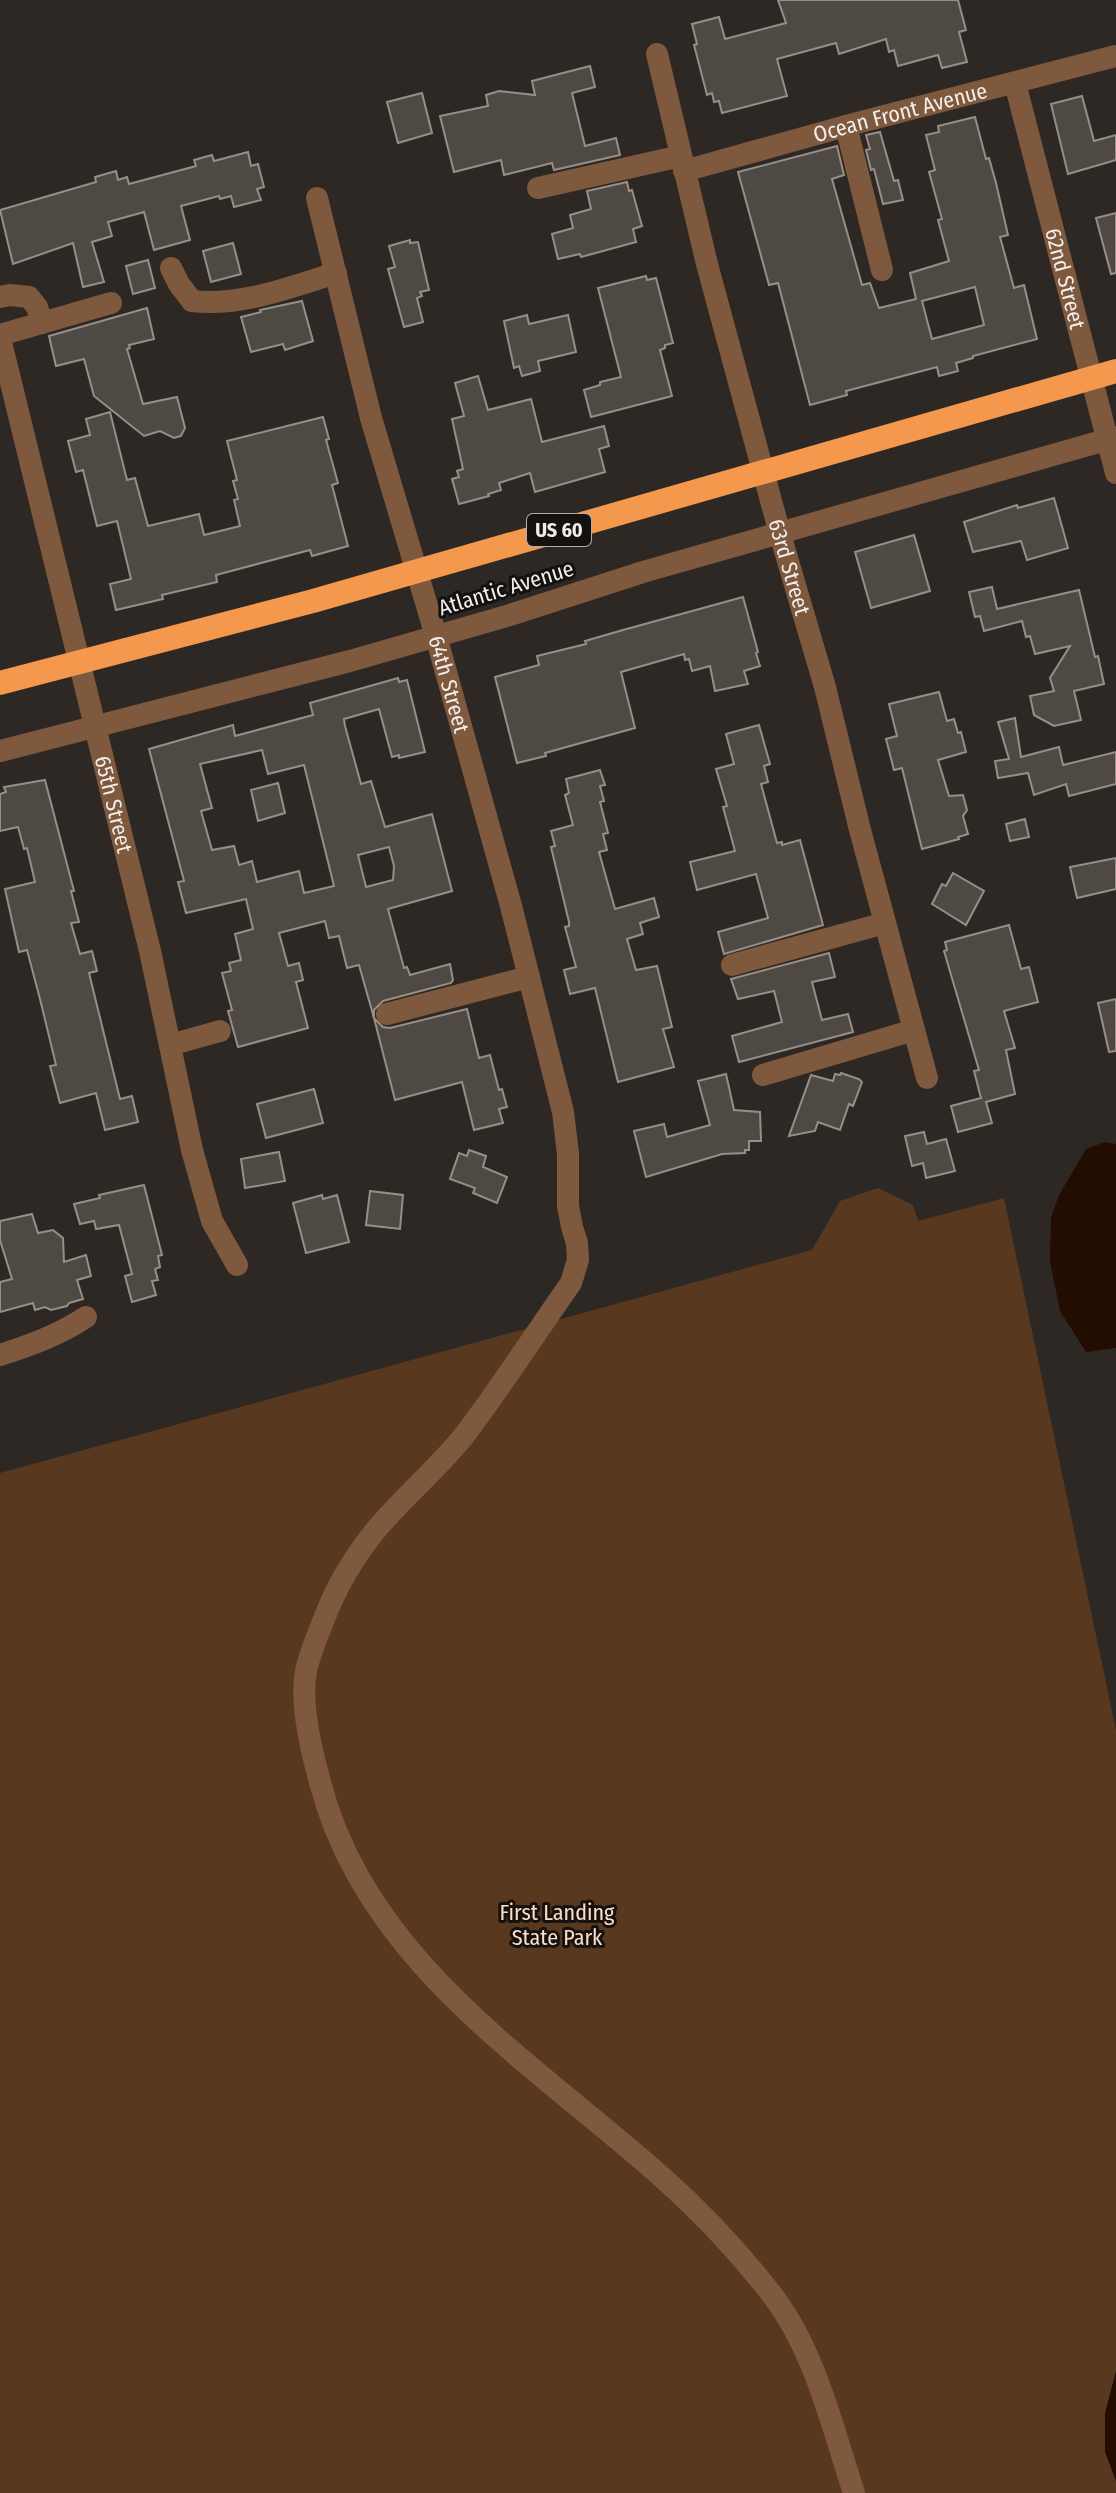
<svg xmlns="http://www.w3.org/2000/svg" width="1116" height="2493" font-family="'Fira Sans Condensed',sans-serif">
	<style>
		.green { fill: #58381f }
		.water { fill: #230c00 }
		.building { fill: #4f4944; stroke: #968e89; stroke-width: 2; fill-rule: evenodd }
		.lines { fill: none; stroke-linecap: round; stroke-linejoin: round }
		.minor { stroke: #7e593d; stroke-width: 22 }
		.highway { stroke: #f4984d; stroke-width: 24 }
		.labels { text-anchor: middle; dominant-baseline: central; stroke-width: 6; stroke-linejoin: round; paint-order: stroke }
		.shield { fill: #14110f; stroke: #afaca9; stroke-width: 2 }
		.shield-label { font-size: 20px; font-weight: bold; fill: #f2eeeb }
		.street-label { font-size: 22px; fill: #f2eeeb; stroke: #14110f }
		.park-label { font-size: 22px; fill: #fcdec8; stroke: #14110f }
	</style>
	<rect width="100%" height="100%" fill="#2e2824"/>
	<polygon class="green" points="878,1188 913,1205 918,1221 1004,1198 1116,1730 1116,2493 0,2493 0,1473 812,1250 840,1201"/>
	<g class="water">
		<polygon points="1105,1142 1116,1144 1116,1348 1086,1352 1060,1311 1050,1262 1051,1217 1059,1195 1086,1149"/>
		<polygon points="1116,2371 1116,2481 1105,2452 1105,2413"/>
	</g>
	<g class="building">
		<polygon points="778,0 958,0 966,30 959,32 967,62 942,68 938,55 898,66 894,50 889,52 886,39 839,54 836,43 777,59 787,96 722,113 719,101 714,102 712,93 707,95 694,45 697,44 692,24 719,17 725,39 786,23"/>
		<polygon points="590,66 595,87 572,93 585,146 616,138 620,155 554,170 552,163 504,175 501,160 454,172 440,116 488,106 486,95 499,91 535,95 532,81"/>
		<polygon points="422,93 432,133 398,143 387,102"/>
		<polygon points="1082,96 1094,141 1116,135 1116,160 1068,174 1051,104"/>
		<path d="M975,117L986,159L989,158L996,183L1008,235L1000,237L1014,288L1024,285L1037,339L973,356V358L956,363L958,371L939,376L937,367L846,391L847,395L810,405L778,283L769,285L738,172L837,146L844,175L832,179L862,285L870,283L879,308L916,299L910,273L949,261L938,220L942,219L929,172L935,170L926,135L939,132L938,126ZM975,287L984,325L932,339L922,301Z"/>
		<polygon points="880,132 894,181 898,180 903,200 883,204 874,169 871,170 866,150 870,149 866,135"/>
		<polygon points="248,152 251,166 258,164 264,187 257,189 261,200 234,207 231,196 220,199 219,196 181,206 190,240 154,250 144,212 108,222 112,236 92,242 104,282 83,287 73,243 13,264 0,210 96,182 95,177 116,171 118,180 127,177 129,184 196,166 194,160 212,155 214,161"/>
		<polygon points="627,182 629,191 632,190 642,226 633,229 636,242 581,257 580,254 558,259 552,234 573,228 570,215 591,209 587,191"/>
		<polygon points="1116,213 1116,273 1111,274 1096,218"/>
		<polygon points="410,240 410,243 418,242 429,290 420,292 422,296 417,298 423,322 404,327 388,269 395,267 389,246"/>
		<polygon points="233,243 241,274 211,282 203,251"/>
		<polygon points="148,260 155,288 133,294 126,266"/>
		<polygon points="646,276 647,280 656,278 673,343 665,345 665,348 660,350 672,396 591,417 584,390 600,385 600,382 621,377 598,288"/>
		<polygon points="302,301 313,341 285,350 283,344 251,352 241,317 261,312 260,310"/>
		<polygon points="147,308 154,339 129,345 130,348 127,349 143,404 177,397 185,428 181,436 174,438 160,431 144,436 94,396 84,359 56,366 49,336"/>
		<polygon points="527,315 529,324 568,315 576,352 538,361 540,371 522,376 519,366 514,368 504,321"/>
		<polygon points="478,376 488,410 531,399 542,442 604,426 609,446 599,449 605,472 535,492 530,473 499,483 501,490 488,494 489,496 459,504 452,479 459,477 457,471 463,469 452,419 464,416 455,383"/>
		<polygon points="110,412 127,480 135,478 148,526 199,514 204,535 240,526 234,500 238,499 233,481 237,480 227,441 323,417 329,439 326,440 338,483 332,485 348,546 312,556 310,550 216,575 217,582 162,595 163,599 116,610 110,584 131,579 117,521 97,526 83,470 76,472 68,441 90,435 86,419"/>
		<polygon points="1054,498 1068,548 1027,560 1021,541 973,552 964,522 1017,505 1018,508"/>
		<polygon points="914,535 930,591 871,608 855,552"/>
		<polygon points="992,587 997,609 1079,590 1095,657 1098,656 1104,684 1074,691 1081,720 1054,726 1034,715 1030,696 1054,691 1050,678 1070,646 1035,654 1030,636 1026,637 1022,621 984,631 980,616 975,617 969,592"/>
		<polygon points="743,597 758,652 756,653 760,666 744,671 748,684 715,691 710,666 692,671 689,659 685,660 684,654 621,672 635,728 545,753 546,756 517,763 495,677 539,665 537,656 586,644 585,641 623,630"/>
		<path d="M398,678L399,682L407,680L425,752L399,758V755L392,757L379,709L344,719L345,726L361,784L371,781L385,827L432,814L452,891L388,909L404,968L407,967L410,975L450,964L453,980L451,983L383,1001L374,1010V1018L359,965L347,968L339,936L329,938L325,921L279,933L288,966L299,963L303,980L296,982L308,1028L238,1047L228,1011L232,1010L222,973L231,971L229,963L241,960L235,934L253,929L246,899L186,913L178,882L184,881L149,749L233,725L235,736L313,715L310,703ZM262,750L268,774L304,765L334,886L304,893L299,871L257,882L252,861L239,865L234,846L212,850L201,811L212,808L200,764ZM389,847L394,866L393,880L366,887L358,855Z"/>
		<polygon points="939,692 947,721 954,719 958,733 961,732 966,752 938,760 949,796 963,795 967,810 963,816 968,834 958,837 959,839 922,849 902,768 894,770 886,739 897,736 889,704"/>
		<polygon points="1015,718 1021,757 1059,747 1063,765 1116,752 1116,784 1069,796 1066,784 1034,795 1028,773 998,778 995,761 1009,759 998,722"/>
		<polygon points="759,725 770,764 764,766 768,782 761,784 777,843 782,842 782,845 800,840 823,925 724,954 718,932 768,918 756,874 697,890 690,862 735,851 723,807 727,806 716,769 734,764 726,734"/>
		<polygon points="600,770 605,785 600,786 604,801 600,802 608,833 603,834 607,850 599,852 615,909 654,898 659,917 640,923 643,934 627,939 636,970 657,966 672,1027 663,1029 674,1067 618,1082 595,988 570,994 564,970 576,967 565,927 569,926 569,922 551,847 555,846 551,831 573,825 565,795 569,793 566,779"/>
		<polygon points="45,780 74,891 71,891 79,922 71,923 80,954 92,951 97,971 89,973 120,1099 132,1096 138,1122 105,1130 96,1093 60,1103 50,1066 56,1065 40,999 27,950 19,952 5,889 35,882 27,848 24,849 18,827 0,831 0,794 6,792 4,787"/>
		<polygon points="278,783 285,813 258,821 251,790"/>
		<polygon points="1025,819 1029,837 1010,841 1006,824"/>
		<polygon points="1116,858 1116,889 1077,898 1070,867"/>
		<polygon points="953,873 984,891 966,925 932,904 942,884 946,886"/>
		<polygon points="1009,925 1021,969 1029,967 1038,1002 1004,1011 1015,1048 1006,1050 1015,1094 986,1102 992,1123 958,1132 951,1106 981,1098 974,1071 979,1070 944,951 947,950 945,942"/>
		<polygon points="829,953 835,977 812,982 822,1020 848,1014 853,1032 739,1062 732,1036 782,1022 774,991 738,999 731,979"/>
		<polygon points="1116,999 1116,1051 1109,1052 1098,1003"/>
		<polygon points="467,1009 479,1058 490,1055 499,1090 502,1089 507,1107 499,1109 503,1123 474,1130 462,1082 395,1100 374,1018 383,1027 390,1028"/>
		<polygon points="841,1073 859,1079 862,1082 853,1106 849,1104 840,1130 818,1122 815,1131 789,1136 811,1075 833,1081 835,1074 840,1075"/>
		<polygon points="726,1074 734,1110 760,1112 761,1141 749,1141 749,1150 745,1150 745,1153 722,1154 646,1177 634,1131 664,1124 667,1137 710,1125 698,1081"/>
		<polygon points="314,1089 323,1123 266,1138 257,1104"/>
		<polygon points="924,1132 927,1144 946,1139 955,1171 926,1178 923,1163 912,1166 905,1136"/>
		<polygon points="469,1150 486,1156 483,1167 507,1177 497,1203 473,1193 475,1188 450,1179 459,1153 467,1156"/>
		<polygon points="279,1152 285,1181 245,1188 241,1159"/>
		<polygon points="144,1185 162,1255 158,1256 160,1267 155,1269 158,1280 152,1281 156,1295 132,1302 125,1276 132,1274 119,1225 96,1229 94,1221 80,1224 74,1204 100,1198 99,1195"/>
		<polygon points="370,1191 403,1195 400,1229 366,1225"/>
		<polygon points="322,1195 323,1199 337,1195 349,1242 306,1253 293,1203"/>
		<polygon points="32,1214 38,1233 53,1230 63,1238 64,1262 86,1255 91,1276 77,1280 83,1299 69,1303 67,1306 51,1310 45,1307 35,1310 33,1303 0,1312 0,1282 12,1279 0,1240 0,1221"/>
	</g>
	<g class="lines">
		<g class="minor">
			<path id="s1" d="M657,54L707,264L780,534L825,687L860,830L927,1078"/>
			<path id="s2" d="M1015,83L1116,473"/>
			<polyline points="846,126 882,270"/>
			<path id="s3" d="M684,171L853,124L1116,56"/>
			<polyline points="538,188 681,156"/>
			<path id="s4" d="M317,198L371,418L436,636L511,906L563,1112L568,1154V1206L572,1227L577,1243L578,1260L571,1283C535,1334 501,1387 463,1437C441,1464 415,1487 391,1513C364,1541 340,1578 326,1614C319,1632 310,1652 306,1671C300,1703 311,1750 320,1782C366,1962 533,2062 663,2178C700,2211 735,2248 766,2287C814,2345 831,2423 854,2493"/>
			<path d="M171,268L179,284L192,301C240,307 290,287 336,273"/>
			<polyline points="0,297 10,295 29,297 37,307 42,323"/>
			<polyline points="0,335 111,303"/>
			<path id="s5" d="M0,338L150,951L192,1150L212,1221L237,1265"/>
			<polyline points="0,751 350,661 510,615 643,572 1116,437"/>
			<polyline points="732,965 885,923"/>
			<polyline points="387,1014 529,977"/>
			<polyline points="170,1045 220,1031"/>
			<polyline points="763,1075 914,1030"/>
			<path d="M0,1355C31,1345 59,1335 86,1317"/>
		</g>
		<polyline class="highway" points="0,683 313,601 1116,371"/>
	</g>
	<g class="labels">
		<rect class="shield" x="527" y="514" width="64" height="32" rx="6"/>
		<g class="shield-label">
			<text x="559" y="530">US 60</text>
		</g>
		<g class="street-label">
			<text stroke="none"><textPath href="#s3" startOffset="224">Ocean Front Avenue</textPath></text>
			<text stroke="none"><textPath href="#s2" startOffset="202">62nd Street</textPath></text>
			<text stroke="none"><textPath href="#s1" startOffset="530">63rd Street</textPath></text>
			<text transform="translate(506 588) rotate(-17)">Atlantic Avenue</text>
			<text stroke="none"><textPath href="#s4" startOffset="504">64th Street</textPath></text>
			<text stroke="none"><textPath href="#s5" startOffset="480">65th Street</textPath></text>
		</g>
		<g class="park-label">
			<text x="557" y="1912">First Landing<tspan x="557" dy="25">State Park</tspan></text>
		</g>
	</g>
</svg>
